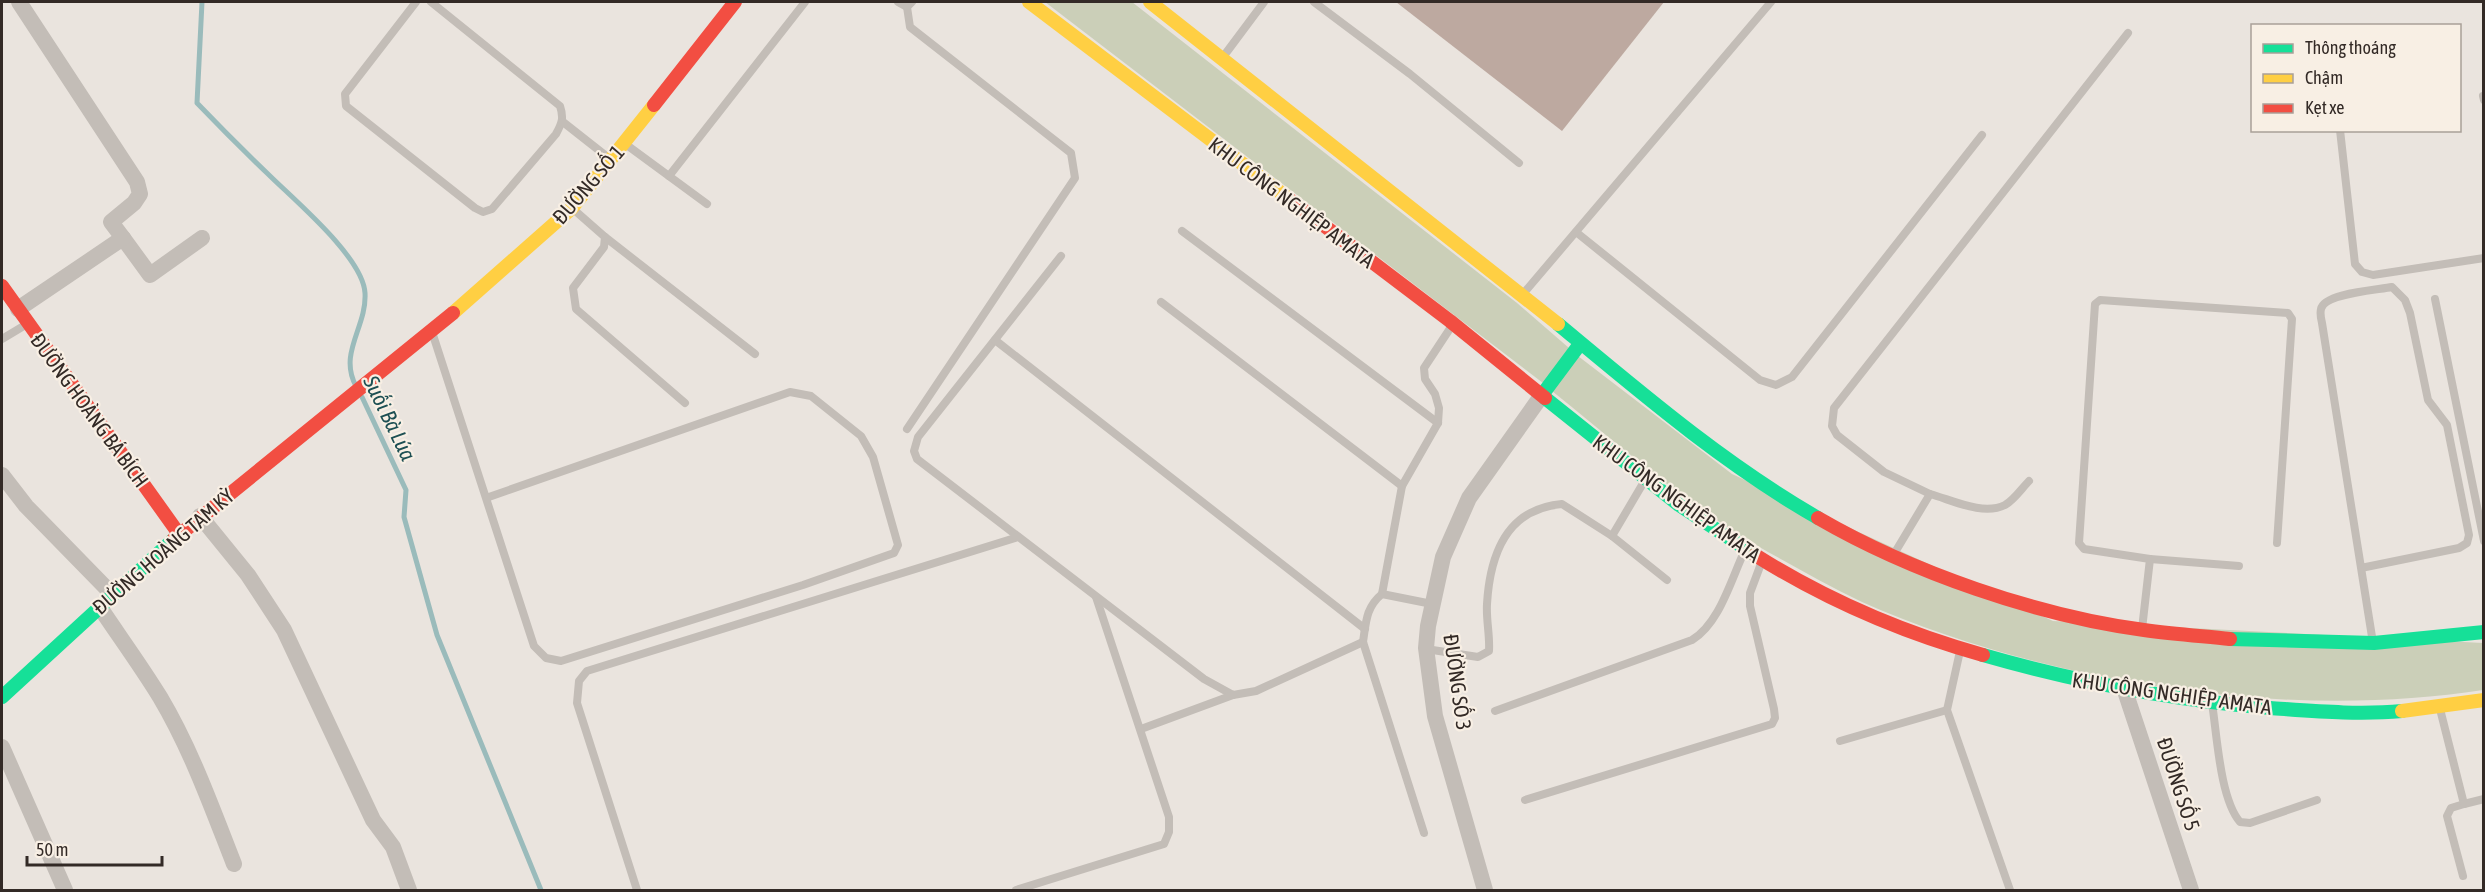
<svg xmlns="http://www.w3.org/2000/svg" width="2485" height="892" font-family="'Asap Condensed',sans-serif">
	<style>
		.green { fill: #cbcfb8 }
		.lines { fill: none; stroke-linecap: round; stroke-linejoin: round }
		.stream { stroke: #9abbbb; stroke-width: 5 }
		.building { fill: #bda9a0 }
		.lane { stroke: #c3bdb7; stroke-width: 8 }
		.street { stroke: #c3bdb7; stroke-width: 16 }
		.fast { stroke: #16e098; stroke-width: 14 }
		.slow { stroke: #ffcf43; stroke-width: 14 }
		.jam { stroke: #f24e42; stroke-width: 14 }
		.labels { text-anchor: middle; dominant-baseline: central; stroke-width: 4.5; stroke-linejoin: round; paint-order: stroke }
		.street-label { font-size: 21px; fill: #332a26; stroke: #f8efe4 }
		.water-label { font-size: 22px; font-style: italic; fill: #1d4f53; stroke: #f8efe4 }
	</style>
	<rect width="100%" height="100%" fill="#eae4de"/>
	<g class="green">
		<polygon points="1045,2 1132,2 1517,303 1569,348 1543,383"/>
		<path d="M1578,356L1732,474L2053,621L2483,643V690C2285,721 2046,683 1862,602C1830,587 1799,569 1768,552C1690,508 1622,447 1552,391Z"/>
	</g>
	<g class="lines">
		<g class="stream">
			<path d="M202,2L197,103C220,127 244,151 268,174C293,199 363,257 365,293C367,327 338,353 356,386"/>
			<polyline points="362,397 406,490 404,517 437,635 541,890"/>
		</g>
	</g>
	<polygon class="building" points="1396,2 1664,2 1562,131"/>
	<g class="lines">
		<g class="lane">
			<path d="M416,2L345,94L346,106L475,208L483,212L492,209L556,134C562,123 564,118 560,106L431,2"/>
			<polyline points="898,2 907,7"/>
			<polyline points="1314,2 1410,74 1519,163"/>
			<polyline points="1223,57 1264,2"/>
			<polyline points="2483,96 2484,100"/>
			<polyline points="563,122 610,159"/>
			<polyline points="2340,130 2355,264 2362,272 2373,275 2484,258"/>
			<polyline points="624,143 707,204"/>
			<polyline points="669,176 805,2"/>
			<polyline points="572,208 605,237 604,247 573,288 576,309 685,403"/>
			<polyline points="1182,231 1438,423"/>
			<polyline points="1576,232 1760,380 1776,385 1792,377 1982,135"/>
			<polyline points="605,237 755,354"/>
			<polyline points="1061,256 918,437 914,451 917,459 1204,679 1233,695 1256,691 1363,642"/>
			<polyline points="1523,294 1771,2"/>
			<polyline points="2435,299 2484,541"/>
			<polyline points="1161,302 1402,486"/>
			<polyline points="433,335 534,646 546,658 561,661 803,585 894,553 898,545 873,457 861,436 811,396 790,392 486,498"/>
			<polyline points="2,339 27,324"/>
			<polyline points="995,340 1365,629"/>
			<polyline points="907,429 1075,178 1071,153 910,27 907,7 912,2"/>
			<polyline points="1645,480 1612,536 1667,580"/>
			<polyline points="1930,494 1884,472 1837,435 1832,426 1834,408 2128,33"/>
			<path d="M1894,554L1930,494C1952,500 1983,516 2005,505C2014,500 2022,488 2029,481"/>
			<polyline points="2150,559 2239,566"/>
			<path d="M2361,568L2459,548L2467,543L2469,535L2447,425L2428,400L2410,313L2405,300L2392,287C2378,290 2324,293 2321,309C2320,313 2321,319 2322,323L2373,643"/>
			<polyline points="1382,594 1402,486 1438,423 1439,408 1435,394 1425,379 1424,368 1453,324"/>
			<polyline points="2142,629 2150,559 2084,549 2079,543 2095,304 2100,300 2288,313 2292,319 2277,543"/>
			<path d="M1426,649L1478,657L1489,651C1490,635 1486,620 1487,604C1490,555 1506,509 1562,504L1612,536"/>
			<polyline points="1960,651 1947,710 2010,890"/>
			<path d="M2212,703C2217,735 2220,799 2240,822L2250,823L2317,800"/>
			<polyline points="2440,709 2464,804 2451,808 2447,816 2463,876"/>
			<path d="M1495,711L1692,640C1720,623 1731,579 1745,550"/>
			<polyline points="1141,729 1233,695"/>
			<polyline points="1840,741 1947,710"/>
			<polyline points="1525,800 1772,724 1775,718 1774,709 1750,606 1750,593 1762,561"/>
			<polyline points="2464,804 2484,799"/>
			<path d="M1424,833L1363,642C1366,622 1366,607 1382,594L1432,604"/>
			<polyline points="637,890 577,703 579,681 587,671 1018,537"/>
			<polyline points="1016,890 1164,844 1169,832 1169,817 1096,597"/>
		</g>
		<g class="street">
			<polyline points="123,238 150,275 202,238"/>
			<polyline points="18,309 123,238 111,222 134,203 140,194 137,182 19,2"/>
			<polyline points="2,475 26,506 112,594"/>
			<polyline points="200,516 248,575 284,630 373,820 393,847 409,890"/>
			<path d="M99,606C119,636 141,666 160,697C191,749 212,808 234,864"/>
			<polyline points="2125,691 2191,890"/>
			<polyline points="2,747 65,890"/>
			<polyline points="1485,890 1435,716 1426,648 1428,626 1443,557 1469,498 1542,395"/>
		</g>
		<g class="fast">
			<path d="M1558,324C1641,393 1724,464 1818,518"/>
			<polyline points="1542,395 1580,344"/>
			<polyline points="1545,398 1679,505 1755,555"/>
			<polyline points="2230,639 2374,643 2484,632"/>
			<path d="M1983,655C2077,682 2172,700 2270,708C2314,711 2358,715 2402,711"/>
			<polyline points="2,697 173,540"/>
		</g>
		<g class="slow">
			<polyline points="1029,2 1289,199"/>
			<polyline points="1150,2 1558,324"/>
			<polyline points="453,313 572,208 654,105"/>
			<polyline points="2402,711 2484,700"/>
		</g>
		<g class="jam">
			<polyline points="654,105 735,2"/>
			<polyline points="1289,199 1450,321 1545,398"/>
			<polyline points="2,286 179,534"/>
			<path d="M1818,518C1911,572 2038,616 2144,630C2173,634 2201,636 2230,639"/>
			<polyline points="173,540 453,313"/>
			<path d="M1755,555C1825,599 1904,633 1983,655"/>
		</g>
	</g>
	<g class="labels">
		<g class="street-label">
			<text transform="translate(588 184) rotate(-49)">ĐƯỜNG SỐ 1</text>
			<text transform="translate(1292 202) rotate(37)">KHU CÔNG NGHIỆP AMATA</text>
			<text transform="translate(90 410) rotate(54)">ĐƯỜNG HOÀNG BÁ BÍCH</text>
			<text transform="translate(1677 498) rotate(36)">KHU CÔNG NGHIỆP AMATA</text>
			<text transform="translate(163 551) rotate(-41)">ĐƯỜNG HOÀNG TAM KỲ</text>
			<text transform="translate(1458 682) rotate(82)">ĐƯỜNG SỐ 3</text>
			<text transform="translate(2172 693) rotate(8)">KHU CÔNG NGHIỆP AMATA</text>
			<text transform="translate(2179 784) rotate(72)">ĐƯỜNG SỐ 5</text>
		</g>
		<g class="water-label">
			<text transform="translate(390 418) rotate(64)">Suối Bà Lúa</text>
		</g>
	</g>
	<rect width="2485" height="892" fill="none" stroke="#332a26" stroke-width="6"/>
	<rect x="2251" y="24" width="210" height="108" fill="#f8efe4" stroke="#a9a098" stroke-width="1.5"/>
	<rect x="2263" y="44" width="30" height="9" fill="#16e098" stroke="#a9a098" stroke-width="1.5"/>
	<text x="2305" y="54" font-size="18" fill="#332a26">Thông thoáng</text>
	<rect x="2263" y="74" width="30" height="9" fill="#ffcf43" stroke="#a9a098" stroke-width="1.5"/>
	<text x="2305" y="84" font-size="18" fill="#332a26">Chậm</text>
	<rect x="2263" y="104" width="30" height="9" fill="#f24e42" stroke="#a9a098" stroke-width="1.5"/>
	<text x="2305" y="114" font-size="18" fill="#332a26">Kẹt xe</text>
	<path d="M27 856v9h135v-9" fill="none" stroke="#332a26" stroke-width="3"/>
	<text x="36" y="856" font-size="18" fill="#332a26" stroke="#f8efe4" stroke-width="4.5" paint-order="stroke">50 m</text>
</svg>
